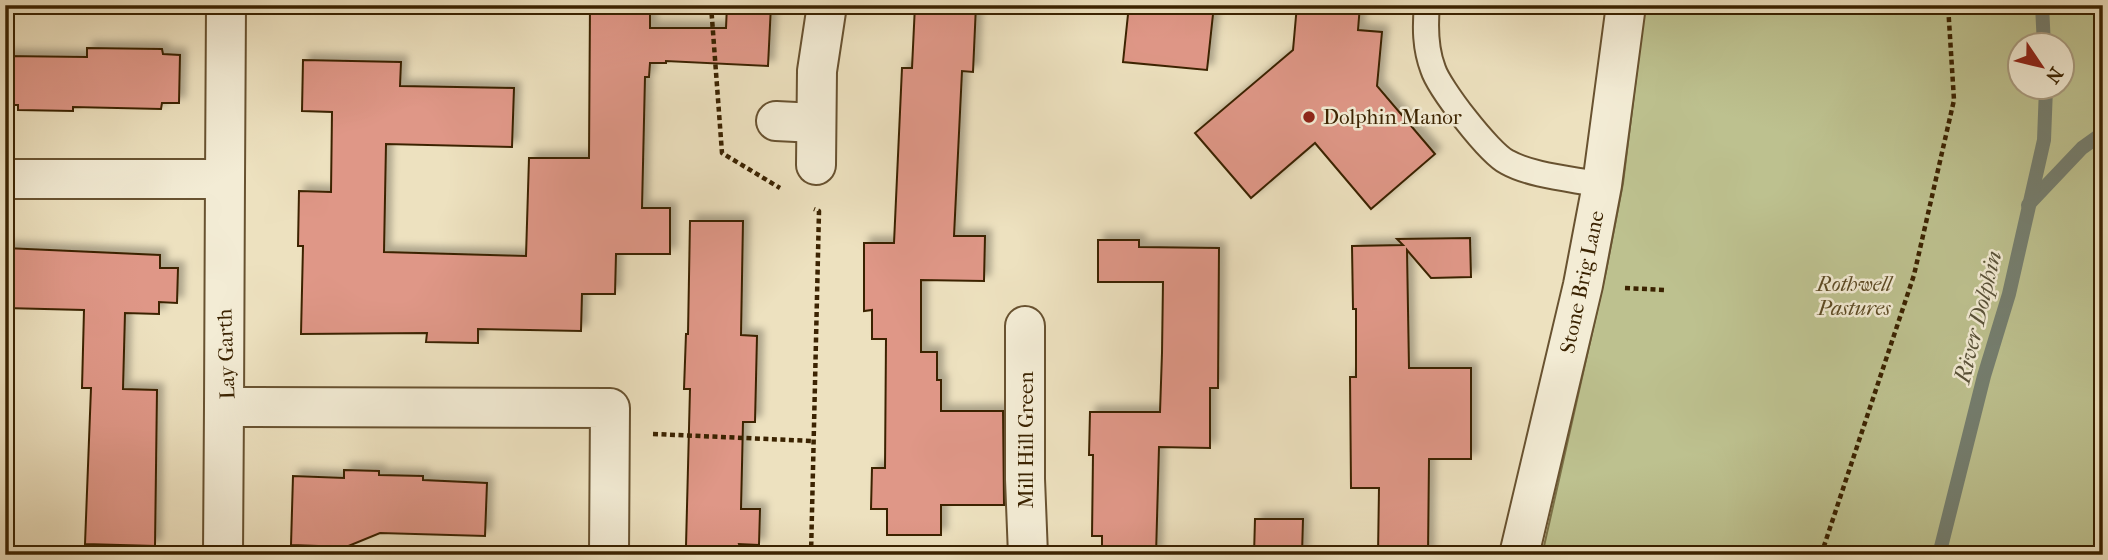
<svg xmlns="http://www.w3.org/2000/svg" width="2108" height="560" font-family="'IM FELL French Canon',serif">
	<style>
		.green { fill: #bdc18f; stroke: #7c7248; stroke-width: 2; fill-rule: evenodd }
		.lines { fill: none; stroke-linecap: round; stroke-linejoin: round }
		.stream { stroke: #757f70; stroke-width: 14 }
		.building { fill: #df9787; stroke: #3b2301; stroke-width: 2; filter: url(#shadow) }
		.service-casing { stroke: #685230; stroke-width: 28 }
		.minor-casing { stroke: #685230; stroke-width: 42 }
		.path { stroke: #3b2301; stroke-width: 4.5; stroke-dasharray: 5 3.5; stroke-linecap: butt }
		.service { stroke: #f3ecd5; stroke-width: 24 }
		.minor { stroke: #f3ecd5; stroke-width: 38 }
		.poi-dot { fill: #8f2418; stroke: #f3ecd5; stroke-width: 2.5 }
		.labels { text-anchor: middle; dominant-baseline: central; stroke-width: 5; stroke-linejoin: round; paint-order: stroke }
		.poi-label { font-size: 21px; fill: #3b2301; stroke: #f3ecd5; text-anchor: start }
		.street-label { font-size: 21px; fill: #3b2301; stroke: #f3ecd5 }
		.park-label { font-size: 21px; font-style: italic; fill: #5c4a24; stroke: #f3ecd5 }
		.water-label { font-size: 23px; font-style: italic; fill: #585138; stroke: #f3ecd5 }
	</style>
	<defs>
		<filter id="shadow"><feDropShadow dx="6" dy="-6" stdDeviation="3.5" flood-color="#0004"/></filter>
	</defs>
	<rect width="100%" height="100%" fill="#ede1bf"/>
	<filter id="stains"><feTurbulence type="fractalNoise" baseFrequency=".00286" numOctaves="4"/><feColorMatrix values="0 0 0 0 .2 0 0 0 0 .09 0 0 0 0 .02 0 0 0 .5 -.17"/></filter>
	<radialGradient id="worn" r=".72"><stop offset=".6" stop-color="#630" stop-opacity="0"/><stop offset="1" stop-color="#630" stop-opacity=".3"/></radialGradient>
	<path class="green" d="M1645,5H2103V555H1542L1606,271L1623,183ZM2021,46H2062V88H2021Z"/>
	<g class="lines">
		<g class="stream">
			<polyline points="2042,5 2044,46"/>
			<polyline points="2028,205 2082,148 2103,133"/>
			<polyline points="1939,555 1984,376 2009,294 2044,140 2046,88"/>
		</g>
	</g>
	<g class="building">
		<polygon points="590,5 650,5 650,28 726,28 727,5 771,5 768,66 666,61 666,63 650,63 649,77 645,77 642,208 670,208 670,254 616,254 615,294 582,294 581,331 478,329 478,343 426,342 427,333 301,334 303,246 298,246 299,191 331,192 332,112 302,111 303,60 401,62 400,86 514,88 512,147 386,144 384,252 526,256 529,158 589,158"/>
		<polygon points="915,5 976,5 973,72 962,71 954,236 985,236 984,281 921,280 921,352 937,352 937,380 941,380 941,411 1003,411 1004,505 941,505 941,535 887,535 887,509 871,509 872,468 885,468 886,339 872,339 872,310 864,311 864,243 894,243 902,68 912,68"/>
		<polygon points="1129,5 1214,5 1207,70 1123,62"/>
		<polygon points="1297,5 1360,5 1358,30 1382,32 1377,86 1435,154 1371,209 1315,143 1251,198 1195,133 1293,50"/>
		<polygon points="87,48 162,49 163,54 180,55 179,103 162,103 161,109 73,107 73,111 18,110 18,105 5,105 5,56 87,57"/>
		<polygon points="690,221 743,221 741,335 757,336 755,422 743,422 741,509 760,509 759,545 739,544 740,547 686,546 690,389 684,389 686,334 688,334"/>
		<polygon points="1470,238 1471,277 1431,278 1407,250 1409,368 1471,368 1471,459 1429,459 1428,555 1378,555 1379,488 1351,488 1350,377 1356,377 1356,309 1353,309 1352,246 1403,245 1397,239"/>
		<polygon points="1098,240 1139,240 1139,247 1219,248 1218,388 1210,388 1210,448 1159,447 1156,555 1102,555 1102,536 1092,536 1093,455 1089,455 1090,412 1160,412 1162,353 1163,282 1098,282"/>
		<polygon points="5,248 160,255 160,268 178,268 177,303 159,302 159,314 125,313 123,389 157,390 155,546 85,544 91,388 82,388 84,310 5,308"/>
		<polygon points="344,470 379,471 379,475 423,476 423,480 487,483 485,536 380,533 346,547 291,545 293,476 344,478"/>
		<polygon points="1255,519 1303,519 1302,555 1254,555"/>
	</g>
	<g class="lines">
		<defs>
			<path id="service" d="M1427,5C1425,27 1425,48 1433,69C1439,88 1489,153 1507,162C1532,176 1573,179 1602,185"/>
			<g id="minor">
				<polyline points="776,121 816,123"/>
				<polyline points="816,165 817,71 827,5"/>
				<polyline points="5,179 225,179 224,407 610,408 609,555"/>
				<polyline points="225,179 226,5"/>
				<polyline points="1025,326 1025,479 1028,555"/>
				<polyline points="223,555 224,407"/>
				<polyline points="1519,555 1583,285 1602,185 1626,5"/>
			</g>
		</defs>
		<use href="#service" class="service-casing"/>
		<use href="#minor" class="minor-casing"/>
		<g class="path">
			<polyline points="711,5 722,153 780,188"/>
			<polyline points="1625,288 1666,290"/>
			<polyline points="653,434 813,441"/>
			<polyline points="811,555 819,211 814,209"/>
			<polyline points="1821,555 1914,275 1954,100 1948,5"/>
			<polyline points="2095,555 2103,502"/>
		</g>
		<use href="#service" class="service"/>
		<use href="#minor" class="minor"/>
	</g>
	<circle class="poi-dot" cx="1309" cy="117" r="7"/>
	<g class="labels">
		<g class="poi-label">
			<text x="1323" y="117">Dolphin Manor</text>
		</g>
		<g class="street-label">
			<text transform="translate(1582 282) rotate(-78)">Stone Brig Lane</text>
			<text transform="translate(226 354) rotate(-92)">Lay Garth</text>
			<text transform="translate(1026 440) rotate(-90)">Mill Hill Green</text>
		</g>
		<g class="park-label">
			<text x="1854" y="284">Rothwell<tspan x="1854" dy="24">Pastures</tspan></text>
		</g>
		<g class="water-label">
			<text transform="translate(1978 317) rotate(-76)">River Dolphin</text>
		</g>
	</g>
	<rect width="2108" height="560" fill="none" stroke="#ede1bf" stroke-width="28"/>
	<rect x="7" y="7" width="2094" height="546" fill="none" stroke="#3b2301" stroke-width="3.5"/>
	<rect x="14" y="14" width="2080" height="532" fill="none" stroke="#3b2301" stroke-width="2"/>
	<g transform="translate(2041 66) rotate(125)"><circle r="33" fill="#f3ecd5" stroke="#a99c80" stroke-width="2"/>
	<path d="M0-5L12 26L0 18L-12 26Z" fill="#8f2418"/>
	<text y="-10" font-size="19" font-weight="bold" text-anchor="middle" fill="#3b2301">N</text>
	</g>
	<rect width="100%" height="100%" filter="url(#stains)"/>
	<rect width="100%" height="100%" fill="url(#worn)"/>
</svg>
